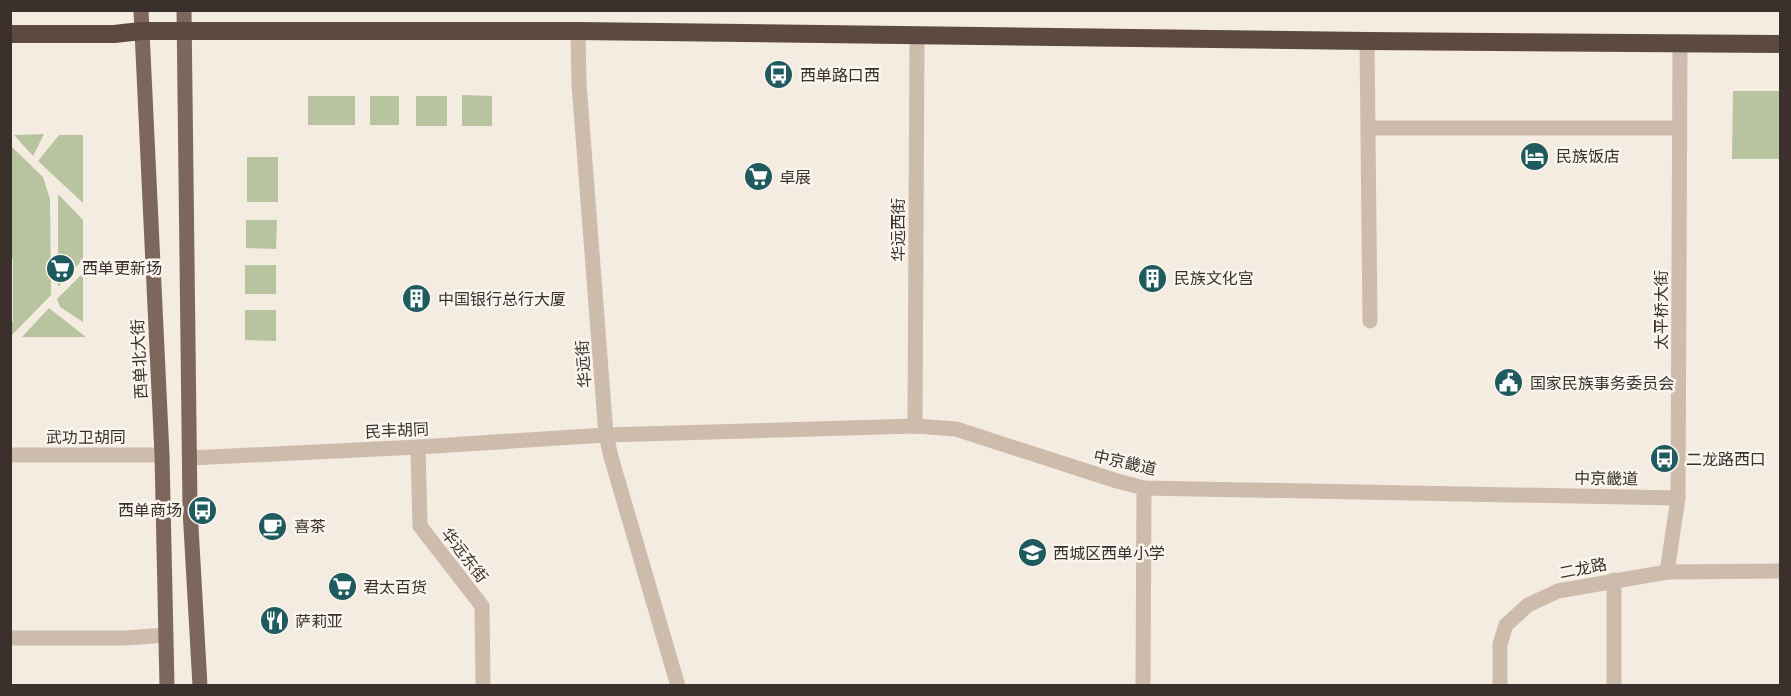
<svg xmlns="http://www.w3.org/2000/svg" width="1791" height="696" font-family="Manrope,'Noto Sans SC',sans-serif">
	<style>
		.green { fill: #b8c4a0 }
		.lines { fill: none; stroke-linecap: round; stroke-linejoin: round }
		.minor { stroke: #cdbbac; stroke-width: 15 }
		.major { stroke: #7d675c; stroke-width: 15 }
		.highway { stroke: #5c4a42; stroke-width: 18 }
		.labels { text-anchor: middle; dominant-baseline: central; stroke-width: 5; stroke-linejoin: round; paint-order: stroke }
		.poi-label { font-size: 16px; fill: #3b302b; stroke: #fbf5ee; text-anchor: start }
		.street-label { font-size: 16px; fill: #3b302b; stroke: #fbf5ee }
	</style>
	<rect width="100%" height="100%" fill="#f4ebe1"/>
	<g class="green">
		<polygon points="1733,91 1780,91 1780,159 1732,159"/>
		<polygon points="462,95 492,96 492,126 462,126"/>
		<rect x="308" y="96" width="47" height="29"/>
		<rect x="370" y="96" width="29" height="29"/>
		<rect x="416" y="96" width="31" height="30"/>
		<polygon points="44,134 33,156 14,135"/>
		<polygon points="59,135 83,135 83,203 38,161"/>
		<polygon points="11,146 43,177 50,199 51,295 11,336 11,322 13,322 13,259 10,258"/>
		<rect x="247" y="157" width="31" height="45"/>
		<polygon points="58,194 83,220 83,259 58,287"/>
		<polygon points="246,220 277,220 276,249 246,248"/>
		<rect x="245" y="265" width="31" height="29"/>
		<polygon points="83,273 83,322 60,307 57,299"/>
		<polygon points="49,308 86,337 22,337"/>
		<polygon points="245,310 276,310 276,341 245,340"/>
	</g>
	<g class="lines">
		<g class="minor">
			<polyline points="578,31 579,84 606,435 611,457 678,686"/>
			<polyline points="1367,41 1370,321"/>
			<polyline points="1680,42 1678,498 1667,572 1780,571"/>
			<polyline points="1369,128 1680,128"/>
			<polyline points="915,426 917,34"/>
			<polyline points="418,447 420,526 482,606 483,686"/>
			<polyline points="10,455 162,455"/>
			<polyline points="190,458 418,447 606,435 915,426 956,429 1117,481 1144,488 1678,498"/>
			<polyline points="1614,580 1614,686"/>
			<polyline points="10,638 125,638 166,635"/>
			<polyline points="1143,686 1144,488"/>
			<polyline points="1500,686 1500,644 1506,625 1528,605 1558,591 1667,572"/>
		</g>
		<g class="major">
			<polyline points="141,10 162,455 167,686"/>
			<polyline points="184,10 190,509 200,686"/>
		</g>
		<polyline class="highway" points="10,34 114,34 141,31 578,31 1367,41 1780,44"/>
	</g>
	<defs>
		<symbol id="bus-disc" viewBox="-11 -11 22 22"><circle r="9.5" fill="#1f5a5e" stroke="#fbf5ee"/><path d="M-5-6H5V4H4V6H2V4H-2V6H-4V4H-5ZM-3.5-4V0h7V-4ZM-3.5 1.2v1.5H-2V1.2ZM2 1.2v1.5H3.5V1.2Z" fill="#fff"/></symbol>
		<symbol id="hotel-disc" viewBox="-11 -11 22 22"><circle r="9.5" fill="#1f5a5e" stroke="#fbf5ee"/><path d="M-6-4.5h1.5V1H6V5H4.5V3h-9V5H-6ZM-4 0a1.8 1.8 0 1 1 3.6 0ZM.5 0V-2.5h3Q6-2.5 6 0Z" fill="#fff"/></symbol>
		<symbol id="supermarket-disc" viewBox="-11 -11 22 22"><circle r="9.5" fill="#1f5a5e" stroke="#fbf5ee"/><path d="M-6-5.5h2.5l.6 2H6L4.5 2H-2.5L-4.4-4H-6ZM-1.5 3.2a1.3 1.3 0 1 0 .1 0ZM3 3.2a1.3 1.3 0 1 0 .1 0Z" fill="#fff"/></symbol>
		<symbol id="building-disc" viewBox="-11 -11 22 22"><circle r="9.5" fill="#1f5a5e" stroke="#fbf5ee"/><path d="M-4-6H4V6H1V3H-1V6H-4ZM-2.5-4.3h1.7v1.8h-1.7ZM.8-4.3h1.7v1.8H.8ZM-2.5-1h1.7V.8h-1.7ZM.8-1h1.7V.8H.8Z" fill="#fff"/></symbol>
		<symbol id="civic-disc" viewBox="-11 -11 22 22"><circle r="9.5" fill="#1f5a5e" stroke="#fbf5ee"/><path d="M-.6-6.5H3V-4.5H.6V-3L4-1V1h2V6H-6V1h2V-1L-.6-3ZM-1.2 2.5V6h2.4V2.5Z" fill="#fff"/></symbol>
		<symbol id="cafe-disc" viewBox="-11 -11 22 22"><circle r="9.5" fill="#1f5a5e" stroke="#fbf5ee"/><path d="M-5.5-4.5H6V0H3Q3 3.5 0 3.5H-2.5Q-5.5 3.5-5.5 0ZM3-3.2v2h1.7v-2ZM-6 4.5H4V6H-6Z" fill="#fff"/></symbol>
		<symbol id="school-disc" viewBox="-11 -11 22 22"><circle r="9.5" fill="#1f5a5e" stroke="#fbf5ee"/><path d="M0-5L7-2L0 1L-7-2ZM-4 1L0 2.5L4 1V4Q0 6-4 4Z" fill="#fff"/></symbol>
		<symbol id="restaurant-disc" viewBox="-11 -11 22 22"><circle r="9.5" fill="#1f5a5e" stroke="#fbf5ee"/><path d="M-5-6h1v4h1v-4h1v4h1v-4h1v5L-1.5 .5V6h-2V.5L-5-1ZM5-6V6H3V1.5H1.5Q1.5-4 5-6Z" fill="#fff"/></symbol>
	</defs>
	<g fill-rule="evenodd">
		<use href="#bus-disc" x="762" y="58" width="33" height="33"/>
		<use href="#hotel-disc" x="1518" y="140" width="33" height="33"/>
		<use href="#supermarket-disc" x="742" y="160" width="33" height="33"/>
		<use href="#supermarket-disc" x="44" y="252" width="33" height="33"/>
		<use href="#building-disc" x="1136" y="262" width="33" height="33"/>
		<use href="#building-disc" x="400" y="282" width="33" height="33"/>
		<use href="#civic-disc" x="1492" y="366" width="33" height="33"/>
		<use href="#bus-disc" x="1648" y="442" width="33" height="33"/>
		<use href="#bus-disc" x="186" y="494" width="33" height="33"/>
		<use href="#cafe-disc" x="256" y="510" width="33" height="33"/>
		<use href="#school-disc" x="1016" y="536" width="33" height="33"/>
		<use href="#supermarket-disc" x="326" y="570" width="33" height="33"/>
		<use href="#restaurant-disc" x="258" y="604" width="33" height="33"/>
	</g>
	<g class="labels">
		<g class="poi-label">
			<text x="800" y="75">西单路口西</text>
			<text x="1556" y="156">民族饭店</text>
			<text x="779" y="177">卓展</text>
			<text x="82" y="268">西单更新场</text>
			<text x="1174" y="278">民族文化宫</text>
			<text x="438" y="299">中国银行总行大厦</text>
			<text x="1530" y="383">国家民族事务委员会</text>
			<text x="1686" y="459">二龙路西口</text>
			<text x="182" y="510" text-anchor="end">西单商场</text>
			<text x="294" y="526">喜茶</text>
			<text x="1053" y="553">西城区西单小学</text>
			<text x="363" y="587">君太百货</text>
			<text x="295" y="621">萨莉亚</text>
		</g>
		<g class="street-label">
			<text transform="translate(898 230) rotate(-90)">华远西街</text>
			<text transform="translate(1661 310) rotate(-90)">太平桥大街</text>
			<text transform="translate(139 359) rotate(-93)">西单北大街</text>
			<text transform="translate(583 364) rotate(-94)">华远街</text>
			<text transform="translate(397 430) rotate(-3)">民丰胡同</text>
			<text x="86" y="437">武功卫胡同</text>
			<text transform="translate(1125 462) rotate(13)">中京畿道</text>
			<text transform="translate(1606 478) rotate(1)">中京畿道</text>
			<text transform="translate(465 555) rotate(52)">华远东街</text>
			<text transform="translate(1583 568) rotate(-11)">二龙路</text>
		</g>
	</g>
	<rect width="1791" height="696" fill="none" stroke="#3b302b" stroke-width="24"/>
</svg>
